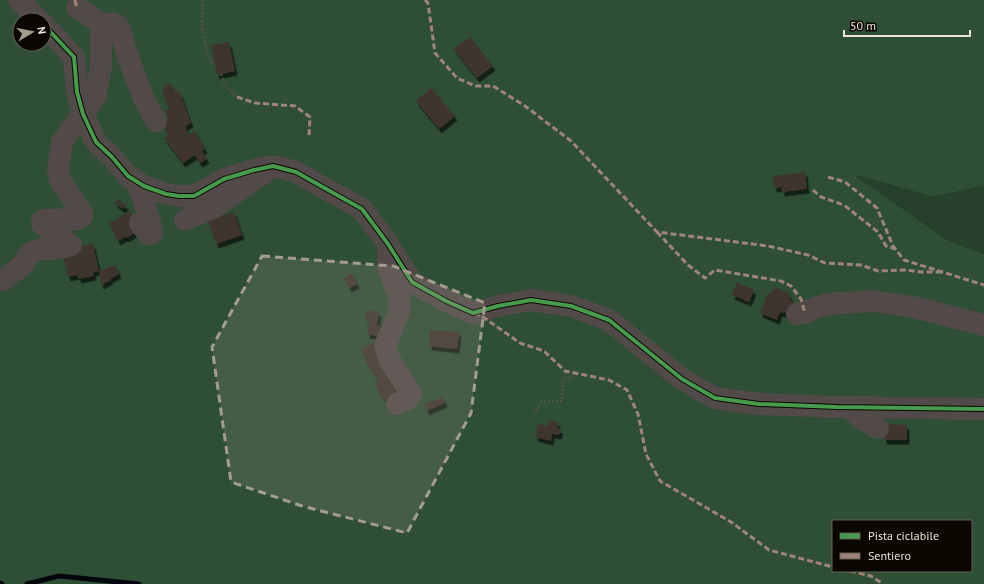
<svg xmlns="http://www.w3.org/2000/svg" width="984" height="584" font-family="'PT Sans',sans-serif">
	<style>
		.green { fill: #26402b }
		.forest { fill: #2e4e36; fill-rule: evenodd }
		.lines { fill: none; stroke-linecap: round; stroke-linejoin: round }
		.stream { stroke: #03070b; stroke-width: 5 }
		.building { fill: #3f342d; filter: url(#shadow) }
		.path { stroke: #554f4a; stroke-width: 2.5; stroke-dasharray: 2 2; stroke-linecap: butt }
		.minor { stroke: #524a49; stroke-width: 22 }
		.quiet { stroke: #a18479; stroke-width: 3; stroke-dasharray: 6 3; stroke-linecap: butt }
		.cycleway-casing { stroke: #0a0600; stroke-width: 6 }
		.cycleway { stroke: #469c4c; stroke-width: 4 }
		.marked { fill: #a49d8d; fill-opacity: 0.2; stroke: #a49d8d; stroke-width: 3; stroke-dasharray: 8 5; stroke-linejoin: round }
	</style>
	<defs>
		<filter id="shadow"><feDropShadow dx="2.5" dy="4.5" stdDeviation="0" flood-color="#0009"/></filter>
	</defs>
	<rect width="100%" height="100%" fill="#1d1608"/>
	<polygon class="green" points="851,173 933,197 984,186 984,254 946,239"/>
	<path class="forest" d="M0,0H984V186L933,197L853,174L946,239L984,254V584H0ZM20,20H44V44H20ZM833,521H971V571H833Z"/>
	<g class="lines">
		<g class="stream">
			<polyline points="0,583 2,584"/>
			<polyline points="27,584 59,576 139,584"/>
		</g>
	</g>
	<g class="building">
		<polygon points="470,37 493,66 477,78 454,49"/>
		<polygon points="229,42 235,71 217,75 211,45"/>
		<polygon points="170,83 174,90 180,93 191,123 185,126 189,135 195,131 205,149 202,151 207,159 200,163 195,155 183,163 164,138 168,136 165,128 168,117 165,111 169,109 162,90 165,88 164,85"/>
		<polygon points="431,88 455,116 439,129 416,101"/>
		<polygon points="805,172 807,189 782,192 782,187 774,188 773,176"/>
		<polygon points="117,199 126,205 123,209 115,203"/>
		<polygon points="130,211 140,230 126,238 125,237 118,241 109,223"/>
		<polygon points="234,212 242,235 216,244 208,221"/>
		<polygon points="93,244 99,271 105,268 106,269 115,265 119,274 110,279 111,280 101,285 99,271 93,272 94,276 79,279 78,276 77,276 76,275 68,277 63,255 71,248"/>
		<polygon points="352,273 357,284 349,288 344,278"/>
		<polygon points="737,283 754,290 749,302 732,295"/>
		<polygon points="774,287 788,293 788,294 791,296 789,299 794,302 789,314 785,312 784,313 780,312 777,320 760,313 768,293 771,294"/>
		<polygon points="367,310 379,312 377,325 385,327 383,337 367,334 368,326 370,327 370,324 368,323 368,320 365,320"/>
		<polygon points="430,330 459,332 457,349 429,346"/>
		<polygon points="383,337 404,390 385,401 375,384 378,382 365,359 366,358 361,350"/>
		<polygon points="443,397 445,403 427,411 424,404"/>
		<polygon points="549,420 558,422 557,428 561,429 559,435 552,434 551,441 535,437 538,424 548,426"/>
		<polygon points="884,424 907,425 907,440 884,440"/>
	</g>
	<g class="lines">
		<g class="path">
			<polyline points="203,0 202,26 208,56 214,65"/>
			<polyline points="221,74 224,83 237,97"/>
			<polyline points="533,417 541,402 562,401 563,380 579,374"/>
		</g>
		<g class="minor">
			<polyline points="19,0 39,20"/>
			<polyline points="77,8 96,20 101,26"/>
			<polyline points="44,25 74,57 77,92 83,114 96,142 112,157 128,176 144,186 166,194 179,196 194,196 224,179 254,170 273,166 296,172 362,209 388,244 412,282 446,301 473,313 498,306 531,300 571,306 609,320 682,379 715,398 759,404 837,407 984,409"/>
			<path d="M136,181C143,197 149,215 152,233L150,234H148L140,223"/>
			<polyline points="185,220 213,208 264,173"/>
			<polyline points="388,253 388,265 398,294 400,308 392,331 385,345 390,361 411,393 406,400 397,404"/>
			<polyline points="3,280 23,265 26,258 32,252 44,249 61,248 71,245 42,224 42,221 45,220 79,219 82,216 82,213 60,180 58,169 62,142 95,97 101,67 101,26 113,23 119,27 129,60 144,99 156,121"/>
			<polyline points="797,314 805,313 812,309 828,304 874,301 913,307 984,325"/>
			<polyline points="850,407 859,417 878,428"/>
		</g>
		<g class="quiet">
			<polyline points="75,0 77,8"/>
			<polyline points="425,0 428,3 435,53 457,78 475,86 493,86 525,106 571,141 657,232 768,246 808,255 825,263 861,265 878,271 906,270 921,272 943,272"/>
			<polyline points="237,97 255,103 295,106 310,117 309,136"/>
			<polyline points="828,177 845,182 877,208 893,246 904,260 984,285"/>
			<polyline points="813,190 821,197 844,205 878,232 886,246 895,249"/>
			<polyline points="657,232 688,265 705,278 715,270 781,281 791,286 801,299 805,313"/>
			<polyline points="474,313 483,317 520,343 544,351 565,371 609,380 627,390 638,414 646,454 660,481 731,522 769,550 833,567"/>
			<polyline points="850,571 871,576 883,584"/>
		</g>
		<defs>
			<polyline id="cycleway" points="44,25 74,57 77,92 83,114 96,142 112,157 128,176 144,186 166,194 179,196 194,196 224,179 254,170 273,166 296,172 362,209 388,244 412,282 446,301 473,313 498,306 531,300 571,306 609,320 682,379 715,398 759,404 837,407 984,409"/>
		</defs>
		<use href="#cycleway" class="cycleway-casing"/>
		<use href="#cycleway" class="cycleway"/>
	</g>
	<path class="marked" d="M262,256L393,266L485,303L471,413L407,533L302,506L231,482L212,347Z"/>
	<rect x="832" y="520" width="140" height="52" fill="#0a0600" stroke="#656055"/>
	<rect x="840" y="533" width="20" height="6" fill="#469c4c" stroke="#656055"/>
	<text x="868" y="540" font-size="12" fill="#ede6d5">Pista ciclabile</text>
	<rect x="840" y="553" width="20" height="6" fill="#a18479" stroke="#656055"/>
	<text x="868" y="560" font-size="12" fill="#ede6d5">Sentiero</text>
	<g transform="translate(32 32) rotate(80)"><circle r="19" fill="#0a0600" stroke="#656055"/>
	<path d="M0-3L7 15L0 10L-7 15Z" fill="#a49d8d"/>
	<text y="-6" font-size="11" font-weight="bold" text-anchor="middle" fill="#ede6d5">N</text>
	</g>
	<path d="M844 30v6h126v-6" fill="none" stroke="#ede6d5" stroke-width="2"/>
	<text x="850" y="30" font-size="12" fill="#ede6d5" stroke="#0a0600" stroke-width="3" paint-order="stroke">50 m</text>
</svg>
